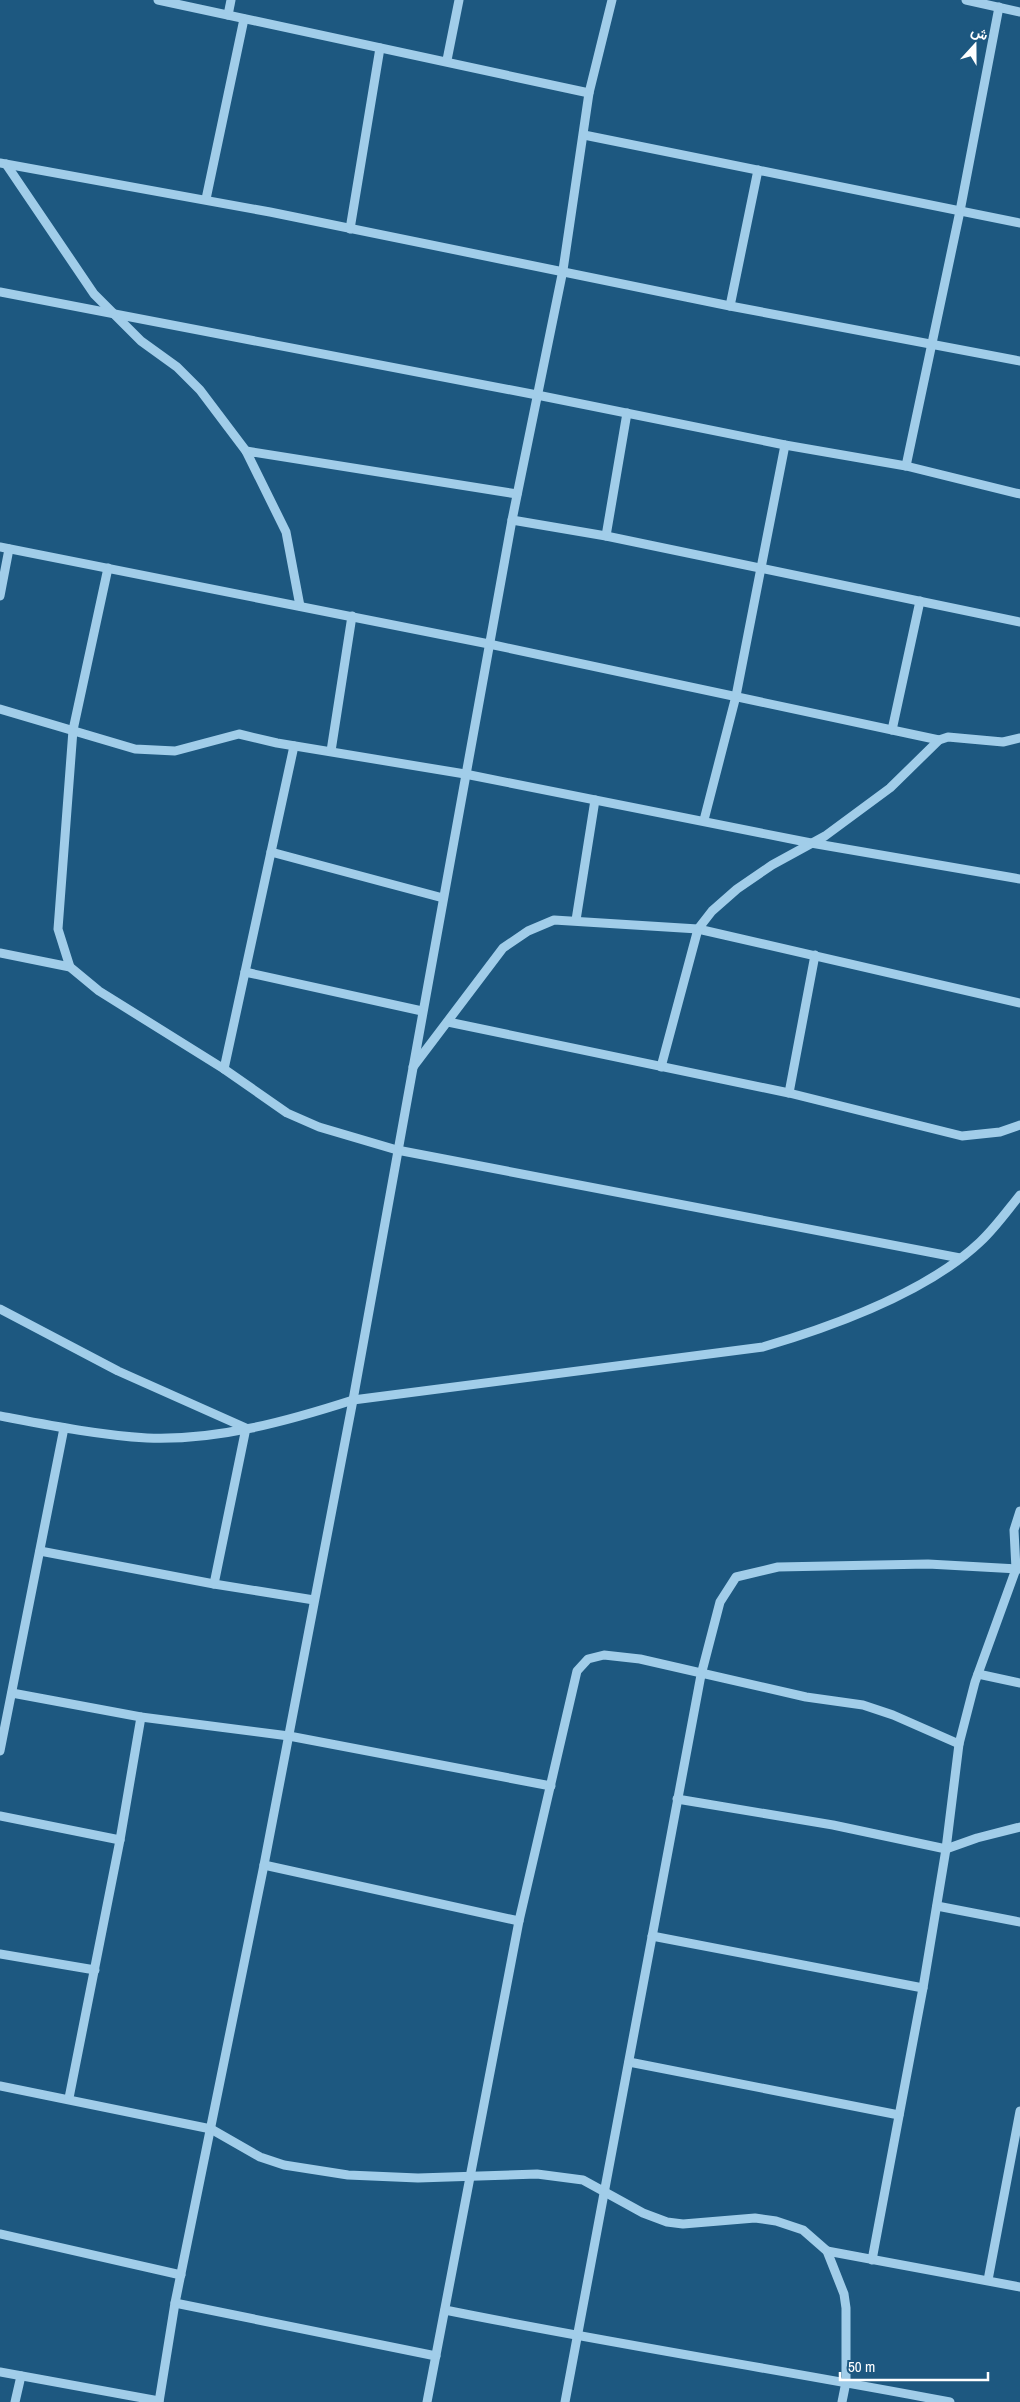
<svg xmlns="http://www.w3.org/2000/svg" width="1020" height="2402" font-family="'Archivo Narrow',Vazirmatn,sans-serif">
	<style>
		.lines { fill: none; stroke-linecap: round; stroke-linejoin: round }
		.minor { stroke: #a1cde9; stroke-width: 9 }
	</style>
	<rect width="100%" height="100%" fill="#1d5880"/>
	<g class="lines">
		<g class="minor">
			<polyline points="158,0 589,93 563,270 512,520 353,1400 264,1865 175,2303 159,2402"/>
			<polyline points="966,0 1020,12"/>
			<polyline points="228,15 231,0"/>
			<polyline points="447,60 459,0"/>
			<polyline points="589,93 612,0"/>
			<polyline points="584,135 1020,223"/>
			<polyline points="0,163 270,212 730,306 1020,361"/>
			<polyline points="6,164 94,294 141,341 177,367 200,390 246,451 286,532 300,606"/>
			<polyline points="206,199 244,19"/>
			<polyline points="350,229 380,48"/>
			<polyline points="0,292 537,395 785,445 906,466 1020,494"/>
			<polyline points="730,306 758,170"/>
			<polyline points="246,451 517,494"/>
			<polyline points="906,466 960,211 999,7"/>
			<polyline points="512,520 606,536 1020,622"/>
			<polyline points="606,536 627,413"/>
			<polyline points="0,547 489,644 939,740"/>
			<polyline points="0,596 9,549"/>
			<polyline points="0,709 135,749 175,751 239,734 277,743 465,774 811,843 1020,879"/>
			<polyline points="892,730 920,601"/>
			<polyline points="331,751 352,616"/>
			<polyline points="704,820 736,696 785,445"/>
			<polyline points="271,852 443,898"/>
			<polyline points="576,920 595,800"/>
			<polyline points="0,953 70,967 99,991 224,1069 287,1113 319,1127 397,1150 960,1258"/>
			<polyline points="70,967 58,929 73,730 108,568"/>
			<polyline points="245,972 422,1011"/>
			<polyline points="448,1022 789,1093 962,1136 1000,1132 1020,1125"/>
			<polyline points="413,1067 503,948 528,931 554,920 698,929 1020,1003"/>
			<polyline points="661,1067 698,929 712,911 737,889 772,865 825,836 890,788 939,740 948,737 1003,742 1020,738"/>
			<polyline points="224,1069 294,746"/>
			<polyline points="789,1093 815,955"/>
			<polyline points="0,1309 118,1371 246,1428 214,1584"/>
			<path d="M0,1416C48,1425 98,1435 147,1438C216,1441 288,1421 353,1400L763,1347C834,1326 926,1293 980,1242C995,1228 1007,1211 1020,1195"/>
			<polyline points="40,1551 214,1584 314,1600"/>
			<polyline points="978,1674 1020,1683"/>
			<polyline points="12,1693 141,1717 289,1736 551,1786"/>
			<polyline points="0,1751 64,1428"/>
			<polyline points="677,1799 833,1825 946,1849 977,1838 1020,1827"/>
			<polyline points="0,1816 120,1840"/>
			<polyline points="264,1865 519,1921"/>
			<polyline points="937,1906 1020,1922"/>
			<polyline points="652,1936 923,1988"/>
			<polyline points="0,1954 95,1970"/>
			<polyline points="629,2062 899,2115"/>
			<polyline points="0,2086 211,2129 260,2157 284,2165 348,2175 418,2178 537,2174 583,2180 643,2213 667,2222 683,2224 755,2218 776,2221 803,2230 827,2251 844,2294 846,2308 846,2382 842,2402"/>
			<polyline points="69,2098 120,1840 141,1717"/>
			<polyline points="0,2234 181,2275"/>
			<polyline points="827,2251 1020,2287"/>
			<polyline points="872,2260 923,1988 946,1849 959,1744 975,1682 1016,1569 1014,1530 1020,1511"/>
			<polyline points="988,2280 1020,2111"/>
			<polyline points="175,2303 436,2356"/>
			<path d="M445,2310C613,2344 782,2370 950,2402"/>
			<polyline points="0,2372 159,2401"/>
			<polyline points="15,2402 21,2376"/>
			<polyline points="427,2402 519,1921 577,1671 588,1659 604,1655 640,1659 806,1697 863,1705 893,1715 959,1744"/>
			<polyline points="565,2402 701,1675 720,1602 736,1577 778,1567 928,1564 1020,1569"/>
		</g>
	</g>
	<g transform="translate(975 45) rotate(21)" stroke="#1d5880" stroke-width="4" paint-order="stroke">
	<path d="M0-4L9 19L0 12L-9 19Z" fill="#ffffff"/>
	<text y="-8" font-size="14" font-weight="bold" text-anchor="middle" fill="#ffffff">ش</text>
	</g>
	<path d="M840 2372v8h148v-8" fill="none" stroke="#ffffff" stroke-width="2.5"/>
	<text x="848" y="2372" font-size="15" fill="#ffffff" stroke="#1d5880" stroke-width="4" paint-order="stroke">50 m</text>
</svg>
